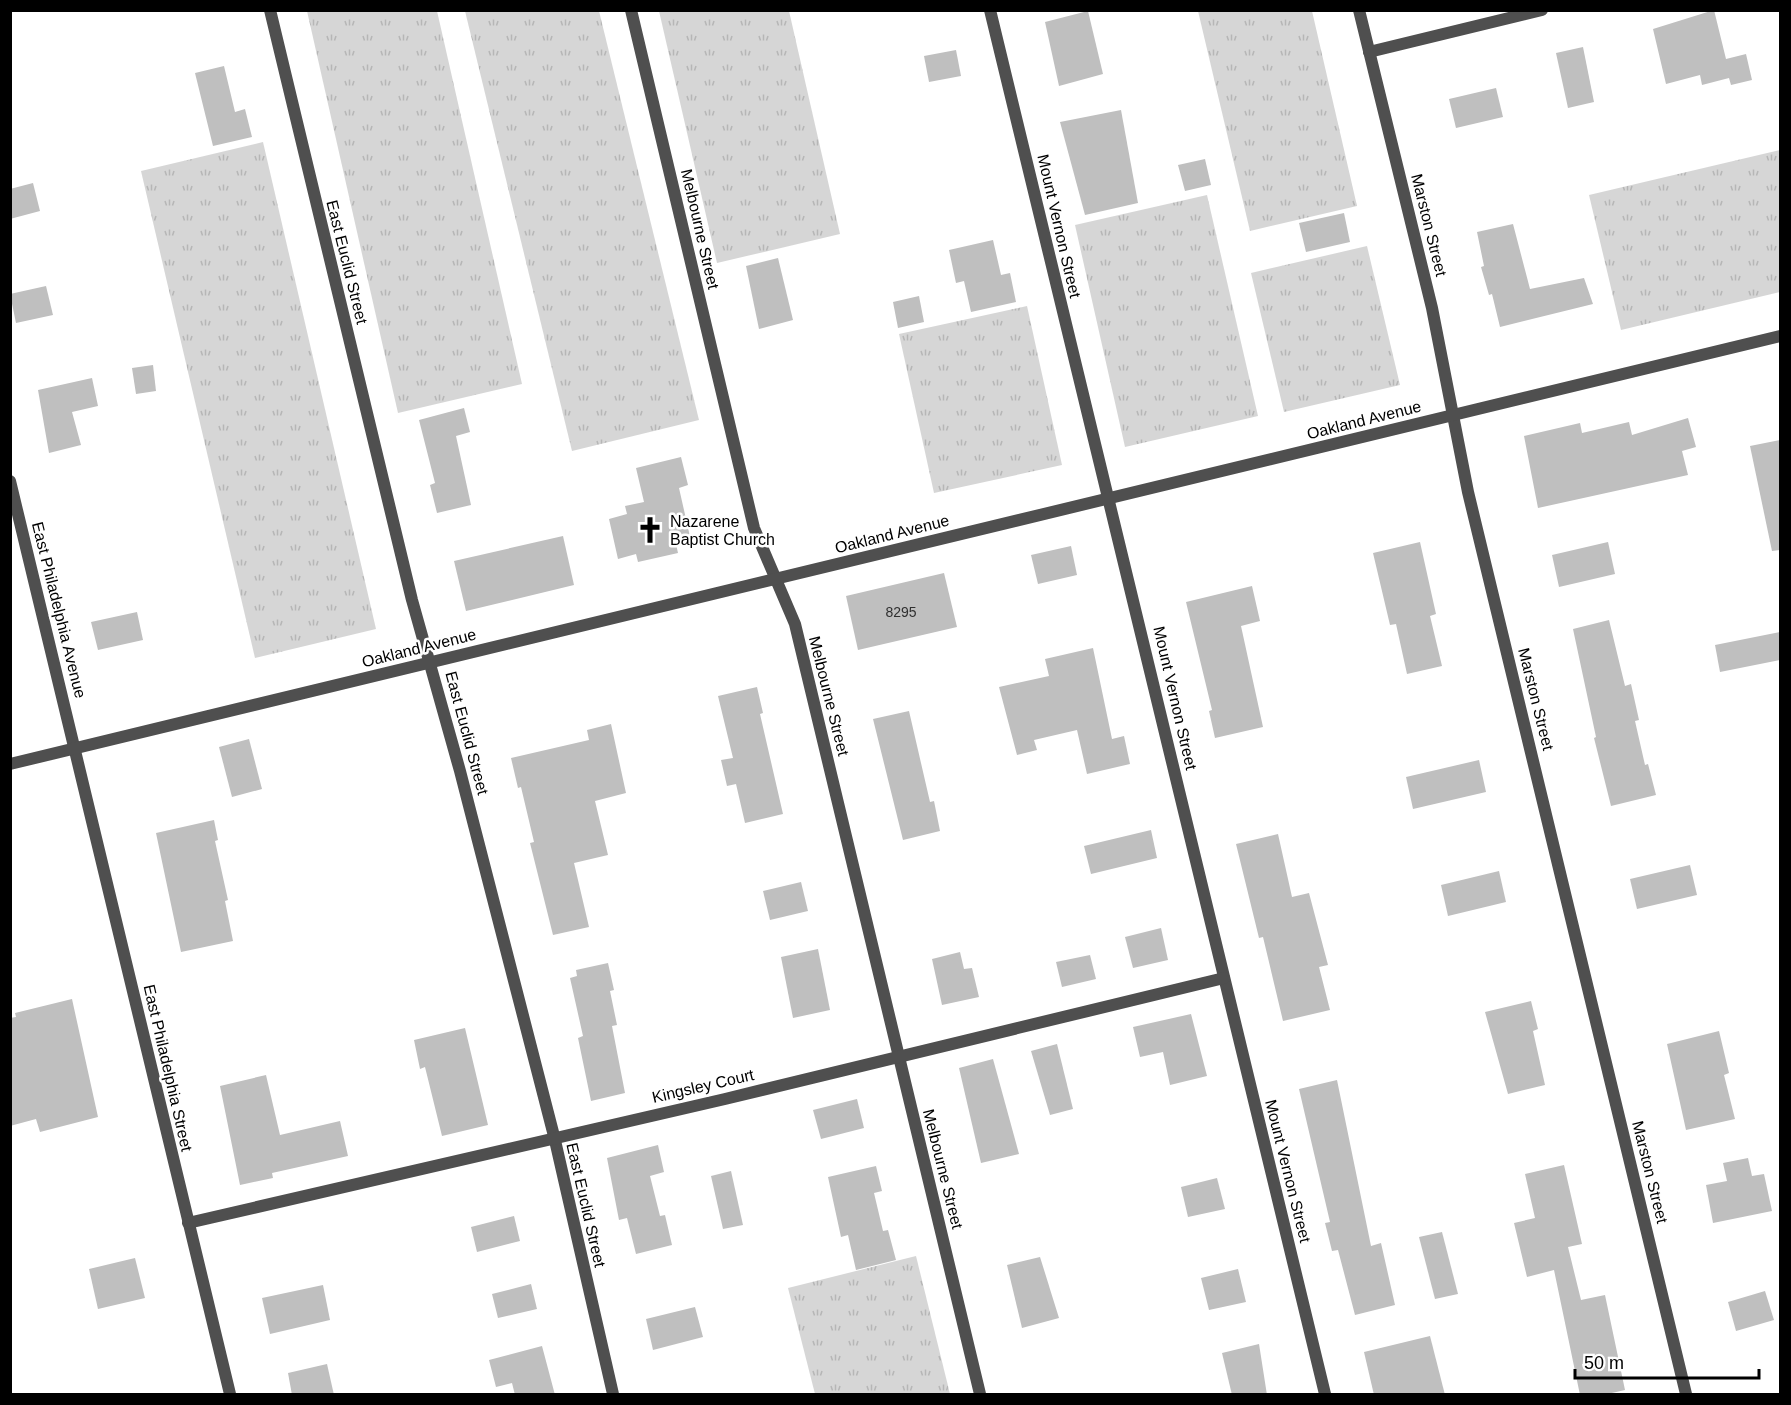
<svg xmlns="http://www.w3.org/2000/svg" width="1791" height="1405" font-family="Helvetica,sans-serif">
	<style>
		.grass { fill: url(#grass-tufts) }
		.building { fill: #bfbfbf }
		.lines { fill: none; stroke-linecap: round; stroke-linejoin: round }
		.minor { stroke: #4f4f4f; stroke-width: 12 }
		.tertiary { stroke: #4f4f4f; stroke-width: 12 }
		.labels { text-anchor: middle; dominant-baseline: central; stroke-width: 5; stroke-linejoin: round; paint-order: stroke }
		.number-label { font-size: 14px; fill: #303030 }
		.street-label { font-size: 16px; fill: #000; stroke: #fff }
		.poi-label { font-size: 16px; fill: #000; stroke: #fff; text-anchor: start }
	</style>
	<defs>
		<pattern id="grass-tufts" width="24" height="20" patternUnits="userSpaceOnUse" patternTransform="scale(1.5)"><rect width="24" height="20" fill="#d6d6d6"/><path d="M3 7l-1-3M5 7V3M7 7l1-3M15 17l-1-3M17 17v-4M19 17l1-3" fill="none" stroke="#b6b6b6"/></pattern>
	</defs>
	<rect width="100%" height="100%" fill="#fff"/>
	<g class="grass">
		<polygon points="307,11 437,11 522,384 398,413"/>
		<polygon points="465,11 599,11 699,420 572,451"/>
		<polygon points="659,11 789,11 840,234 717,263"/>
		<polygon points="1198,11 1312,11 1357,206 1250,231"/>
		<polygon points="263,142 376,629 255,658 141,171"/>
		<polygon points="1780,150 1780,292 1621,330 1589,195"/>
		<polygon points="1207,195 1258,416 1125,447 1075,225"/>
		<polygon points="1367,246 1400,385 1284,412 1251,273"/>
		<polygon points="1027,306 1062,465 934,493 899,334"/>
		<polygon points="916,1256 950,1394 815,1394 788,1288"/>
	</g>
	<g class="building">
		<polygon points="1714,10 1726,59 1746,54 1752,80 1731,85 1729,78 1702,85 1700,75 1666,84 1653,29"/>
		<polygon points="1088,11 1103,74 1059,86 1045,22"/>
		<polygon points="1583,47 1594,102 1568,108 1556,53"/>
		<polygon points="956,50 961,76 929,82 924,56"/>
		<polygon points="224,66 235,112 245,109 252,137 213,146 195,73"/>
		<polygon points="1496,88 1503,117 1456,128 1449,99"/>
		<polygon points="1121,110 1138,203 1085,215 1060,122"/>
		<polygon points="1205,159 1211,185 1185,191 1178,165"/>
		<polygon points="33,183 40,211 10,219 10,189"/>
		<polygon points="1344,213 1350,242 1306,252 1299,223"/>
		<polygon points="1513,224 1530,289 1584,278 1593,304 1500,327 1492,294 1489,295 1481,267 1484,266 1477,232"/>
		<polygon points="993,240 1001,275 1010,273 1016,302 971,312 964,281 956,283 949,250"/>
		<polygon points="778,258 793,320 759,329 746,266"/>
		<polygon points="46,286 53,315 16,323 10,294"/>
		<polygon points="919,296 924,322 898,328 893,302"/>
		<polygon points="153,365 156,391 136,394 132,368"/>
		<polygon points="92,378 98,406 72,412 81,445 49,453 38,390"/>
		<polygon points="464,408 470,432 456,436 471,505 437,513 430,485 435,483 419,420"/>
		<polygon points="1688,418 1696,447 1682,451 1688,475 1538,508 1524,436 1580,423 1582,433 1629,422 1632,435"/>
		<polygon points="1780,440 1780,550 1772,551 1750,446"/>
		<polygon points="681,457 688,485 679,488 691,541 676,544 678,553 638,562 636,554 618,559 609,519 627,514 625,506 644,502 636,468"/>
		<polygon points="563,536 574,585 466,611 454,561"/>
		<polygon points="1420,542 1436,614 1430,616 1442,666 1407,674 1396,624 1390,625 1373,553"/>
		<polygon points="1608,542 1615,574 1559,587 1552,555"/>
		<polygon points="1071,546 1077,575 1038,584 1031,555"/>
		<polygon points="944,573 957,627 858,650 846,596"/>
		<polygon points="1252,586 1260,621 1241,626 1263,727 1215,738 1209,711 1212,710 1186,602"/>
		<polygon points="137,612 143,640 98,650 91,622"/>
		<polygon points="1609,620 1625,686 1631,684 1639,720 1635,721 1645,765 1648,764 1656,795 1611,806 1594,738 1596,737 1573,629"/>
		<polygon points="1780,632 1780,660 1720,672 1715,645"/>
		<polygon points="1093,648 1112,739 1124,736 1130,764 1087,774 1077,730 1034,740 1037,750 1017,755 999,687 1049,676 1045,659"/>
		<polygon points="757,687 763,713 760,714 783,814 745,823 736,784 727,786 721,760 733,758 718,696"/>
		<polygon points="909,711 930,802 934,801 940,831 903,840 873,719"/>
		<polygon points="611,724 626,793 595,801 608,855 574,863 589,927 553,935 530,843 534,842 521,787 518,788 511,758 589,740 587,730"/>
		<polygon points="249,739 262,789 232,797 219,747"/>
		<polygon points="1479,760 1486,792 1413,809 1406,777"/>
		<polygon points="214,820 218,840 215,841 228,900 225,901 233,941 181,952 156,833"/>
		<polygon points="1151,830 1157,858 1091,874 1084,846"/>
		<polygon points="1278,834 1292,897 1309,893 1328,965 1319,967 1330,1010 1283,1021 1263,937 1259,938 1236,844"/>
		<polygon points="1690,865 1697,895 1637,909 1630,879"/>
		<polygon points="1499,871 1506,902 1448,916 1441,885"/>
		<polygon points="801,882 808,911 770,920 763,891"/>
		<polygon points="1161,928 1168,960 1133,968 1125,937"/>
		<polygon points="818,949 830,1010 793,1018 781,957"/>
		<polygon points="960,952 964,969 972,968 979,997 942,1005 932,959"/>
		<polygon points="1090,955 1096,979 1062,987 1056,962"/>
		<polygon points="608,963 614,990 610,991 617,1025 612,1026 625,1093 591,1101 578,1038 583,1036 570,978 577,976 576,970"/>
		<polygon points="72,999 98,1117 40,1132 36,1119 10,1126 10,1018 16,1017 15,1013"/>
		<polygon points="1531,1001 1538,1029 1533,1031 1545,1085 1508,1094 1485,1012"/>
		<polygon points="1191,1014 1207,1076 1170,1085 1163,1052 1140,1057 1133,1027"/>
		<polygon points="465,1028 488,1125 442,1136 425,1067 420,1069 414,1040"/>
		<polygon points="1719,1031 1729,1073 1724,1075 1735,1119 1686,1130 1667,1044"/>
		<polygon points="1057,1044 1073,1109 1050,1115 1031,1051"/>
		<polygon points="993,1059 1019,1154 981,1163 959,1068"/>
		<polygon points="266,1075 280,1135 340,1121 348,1156 272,1173 273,1178 240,1185 220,1086"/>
		<polygon points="1337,1080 1371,1246 1381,1243 1395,1305 1355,1315 1338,1250 1332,1251 1325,1223 1330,1222 1299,1089"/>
		<polygon points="857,1099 864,1128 821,1139 813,1110"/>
		<polygon points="658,1145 664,1172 650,1176 660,1216 665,1215 672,1245 636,1254 627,1218 619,1220 607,1158"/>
		<polygon points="1748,1158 1752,1176 1764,1174 1772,1211 1713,1223 1706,1185 1727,1181 1723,1163"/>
		<polygon points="1564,1165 1582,1244 1568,1247 1581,1300 1605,1295 1625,1390 1603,1395 1580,1395 1554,1270 1527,1277 1514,1223 1535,1218 1525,1174"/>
		<polygon points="876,1166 882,1191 874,1193 883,1231 888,1230 896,1260 856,1270 848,1235 841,1237 828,1177"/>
		<polygon points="731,1171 743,1225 723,1229 711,1176"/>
		<polygon points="1217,1178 1225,1209 1188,1217 1181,1187"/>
		<polygon points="514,1216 520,1241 477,1252 471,1227"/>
		<polygon points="1442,1232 1458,1294 1435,1299 1419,1237"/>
		<polygon points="1040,1257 1059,1318 1022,1328 1007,1265"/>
		<polygon points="135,1258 145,1298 98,1309 89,1269"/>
		<polygon points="1238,1269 1246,1302 1209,1310 1201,1278"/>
		<polygon points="531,1284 537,1309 498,1318 492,1294"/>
		<polygon points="323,1285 330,1320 270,1334 262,1298"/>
		<polygon points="1765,1291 1774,1320 1736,1331 1728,1302"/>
		<polygon points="695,1307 703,1337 653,1350 646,1319"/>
		<polygon points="1430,1336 1445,1395 1374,1395 1364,1352"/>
		<polygon points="1259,1344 1267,1395 1232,1395 1222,1353"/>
		<polygon points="542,1346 555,1395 515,1395 512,1383 496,1387 489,1360"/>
		<polygon points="327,1364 334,1395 292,1395 288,1373"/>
	</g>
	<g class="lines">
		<g class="minor">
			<polyline points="270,10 412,600 460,771 554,1136 613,1394"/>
			<polyline points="631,10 754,528 795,624 980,1394"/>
			<polyline points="990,10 1325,1394"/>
			<polyline points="1359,10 1432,308 1468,492 1686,1394"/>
			<polyline points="1369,52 1542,10"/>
			<polyline points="10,481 230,1394"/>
			<polyline points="188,1223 725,1099 1224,978"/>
		</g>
		<polyline class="tertiary" points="10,764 1780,336"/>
	</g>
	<defs>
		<symbol id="church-bare" viewBox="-9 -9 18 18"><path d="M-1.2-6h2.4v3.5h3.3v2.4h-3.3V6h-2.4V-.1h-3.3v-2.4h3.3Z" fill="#000" stroke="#fff" stroke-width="2.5" paint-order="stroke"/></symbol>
	</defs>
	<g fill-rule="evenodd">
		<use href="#church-bare" x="631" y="511" width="38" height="38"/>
	</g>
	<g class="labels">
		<g class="number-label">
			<text x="901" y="612">8295</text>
		</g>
		<g class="street-label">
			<text transform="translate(1429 225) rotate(76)">Marston Street</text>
			<text transform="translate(1059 226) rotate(77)">Mount Vernon Street</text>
			<text transform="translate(700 229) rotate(77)">Melbourne Street</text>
			<text transform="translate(347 262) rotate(76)">East Euclid Street</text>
			<text transform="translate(1364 420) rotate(-14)">Oakland Avenue</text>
			<text transform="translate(892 534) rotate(-14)">Oakland Avenue</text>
			<text transform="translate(59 610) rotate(76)">East Philadelphia Avenue</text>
			<text transform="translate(419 648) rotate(-14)">Oakland Avenue</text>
			<text transform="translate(829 696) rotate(76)">Melbourne Street</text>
			<text transform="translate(1175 698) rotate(77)">Mount Vernon Street</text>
			<text transform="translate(1536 699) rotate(76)">Marston Street</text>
			<text transform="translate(467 733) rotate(75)">East Euclid Street</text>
			<text transform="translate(168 1068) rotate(77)">East Philadelphia Street</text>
			<text transform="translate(703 1086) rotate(-13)">Kingsley Court</text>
			<text transform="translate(943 1169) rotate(76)">Melbourne Street</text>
			<text transform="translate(1288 1171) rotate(76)">Mount Vernon Street</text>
			<text transform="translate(1650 1172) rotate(76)">Marston Street</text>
			<text transform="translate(586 1205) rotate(77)">East Euclid Street</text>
		</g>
		<g class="poi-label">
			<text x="670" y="521">Nazarene<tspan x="670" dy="18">Baptist Church</tspan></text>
		</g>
	</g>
	<rect width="1791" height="1405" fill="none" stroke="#000000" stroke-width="24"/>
	<path d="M1575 1369v9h184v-9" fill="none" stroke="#000000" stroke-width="3"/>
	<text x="1584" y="1369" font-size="18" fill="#000000" stroke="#ffffff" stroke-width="4.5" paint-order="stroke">50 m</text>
</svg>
